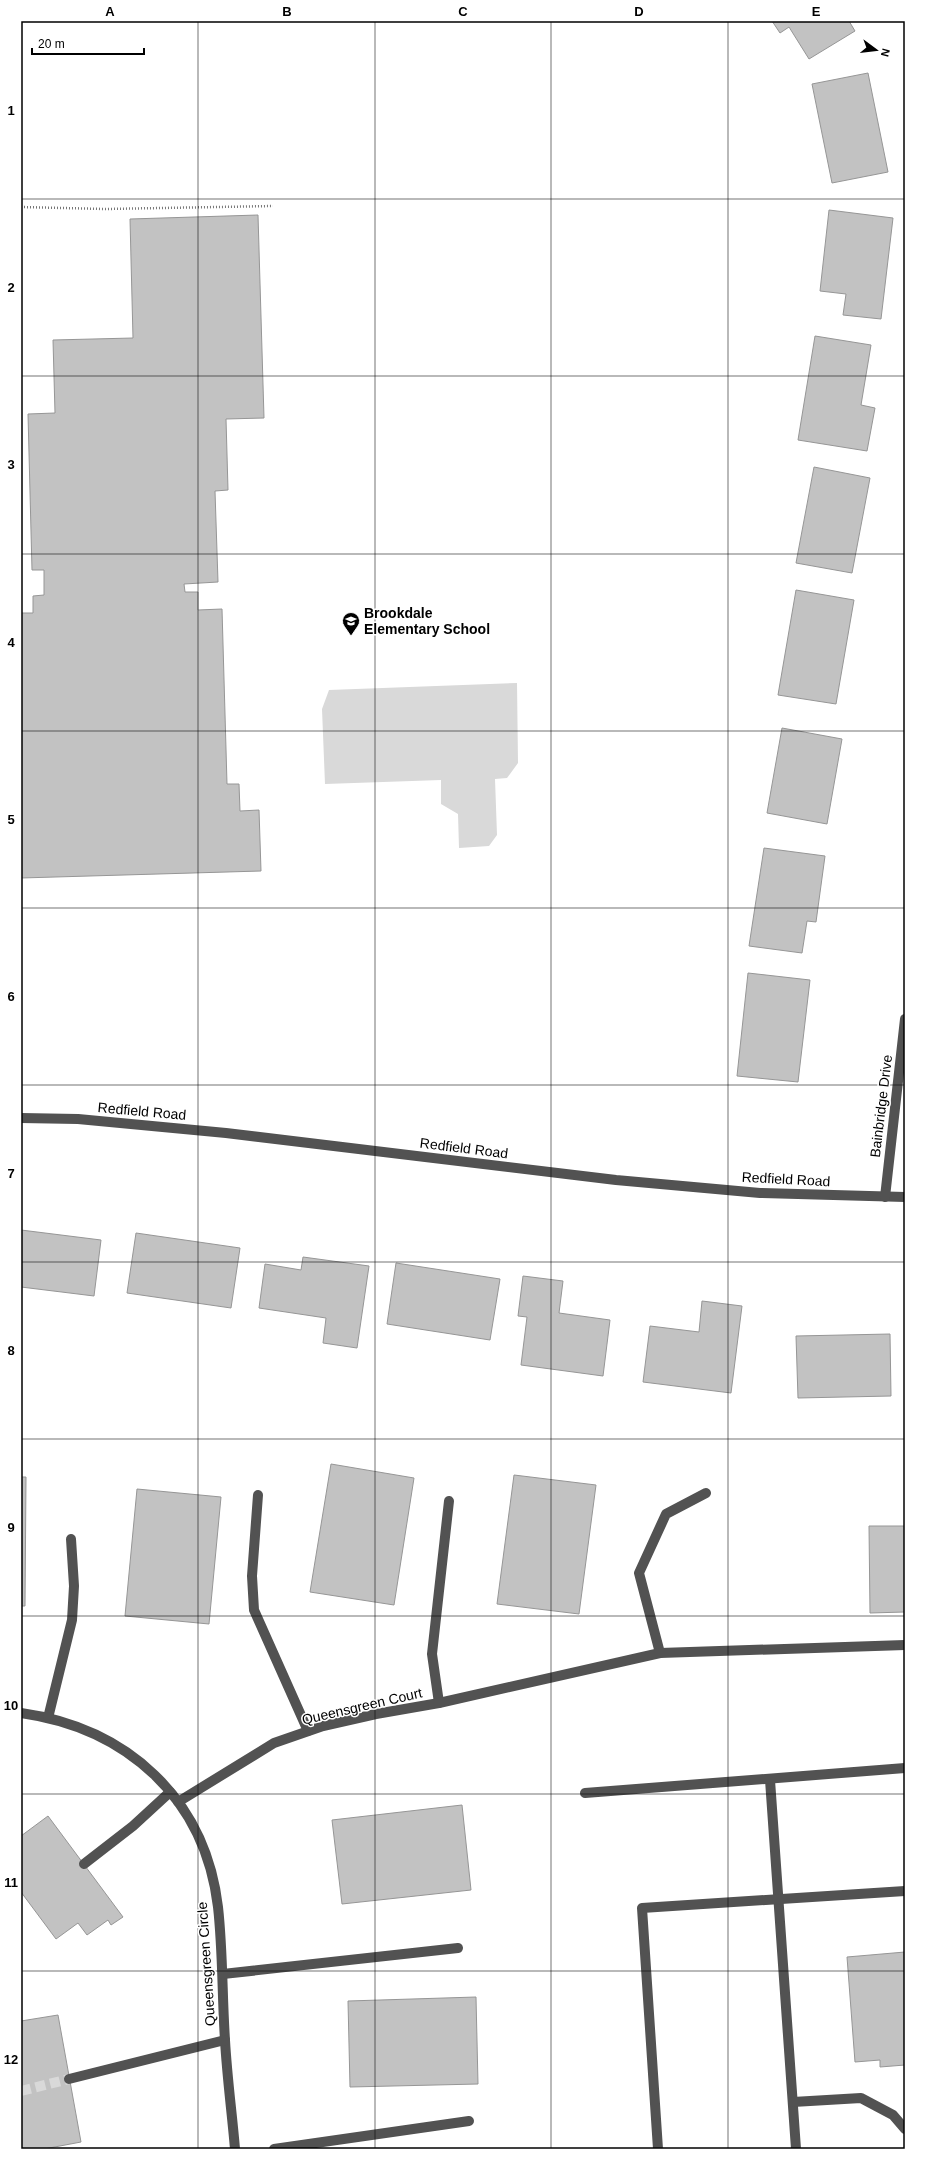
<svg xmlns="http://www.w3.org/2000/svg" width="926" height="2170" font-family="Helvetica,sans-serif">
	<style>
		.green { fill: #d9d9d9 }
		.building { fill: #c2c2c2; stroke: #969696 }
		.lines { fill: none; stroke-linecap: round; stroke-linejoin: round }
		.minor-tunnel { stroke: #d9d9d9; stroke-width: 10; stroke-dasharray: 10 5; stroke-linecap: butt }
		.path { stroke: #747474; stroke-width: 2.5; stroke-dasharray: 1 2; stroke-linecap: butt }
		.minor { stroke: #525252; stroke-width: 10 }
		.grid { fill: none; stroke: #000; stroke-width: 1; stroke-opacity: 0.55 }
		.labels { text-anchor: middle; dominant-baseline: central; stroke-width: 3; stroke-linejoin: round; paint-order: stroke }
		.poi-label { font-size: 14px; font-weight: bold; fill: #000; stroke: #fff; text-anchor: start }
		.street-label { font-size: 14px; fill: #000; stroke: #fff }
		.neatline { fill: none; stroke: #000; stroke-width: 1.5 }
		.grid-label { font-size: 13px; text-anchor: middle; font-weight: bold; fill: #000 }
	</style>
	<rect width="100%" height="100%" fill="#fff"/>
	<polygon class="green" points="517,683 518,763 507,778 495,779 497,835 489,846 459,848 458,814 441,804 441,780 325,784 322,709 329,690"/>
	<g class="building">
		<polygon points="772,21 849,21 855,31 809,59 789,27 780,33"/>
		<polygon points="868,73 888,172 832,183 812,84"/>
		<polygon points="829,210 893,218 881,319 843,315 846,294 820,291"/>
		<polygon points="258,215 264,418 226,419 228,490 215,491 218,582 184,584 185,592 198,592 198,610 222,609 227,784 239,784 240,811 259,810 261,871 21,878 21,613 33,613 33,596 44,595 44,570 32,570 28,414 55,413 53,340 133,338 130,219"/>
		<polygon points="815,336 871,345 861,405 875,408 867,451 798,440"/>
		<polygon points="814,467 870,478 852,573 796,563"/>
		<polygon points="796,590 854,600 836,704 778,695"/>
		<polygon points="782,728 842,739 827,824 767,813"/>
		<polygon points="764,848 825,856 816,922 807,921 802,953 749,946"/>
		<polygon points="748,973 810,980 798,1082 737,1076"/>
		<polygon points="21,1230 101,1240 94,1296 21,1287"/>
		<polygon points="136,1233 240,1248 231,1308 127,1293"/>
		<polygon points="303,1257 369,1266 357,1348 323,1343 326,1318 259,1308 265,1264 301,1270"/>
		<polygon points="396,1263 500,1279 490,1340 387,1324"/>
		<polygon points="523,1276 563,1281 559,1313 610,1320 603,1376 521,1365 527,1317 518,1316"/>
		<polygon points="702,1301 742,1306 731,1393 643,1382 650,1326 699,1332"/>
		<polygon points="890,1334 891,1396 798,1398 796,1336"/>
		<polygon points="331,1464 414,1478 394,1605 310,1592"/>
		<polygon points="514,1475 596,1485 579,1614 497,1604"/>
		<polygon points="21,1477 26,1477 25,1606 21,1606"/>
		<polygon points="137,1489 221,1497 209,1624 125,1616"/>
		<polygon points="869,1526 905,1526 905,1612 870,1613"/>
		<polygon points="462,1805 471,1890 342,1904 332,1820"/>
		<polygon points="48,1816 123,1917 111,1925 108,1920 87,1935 78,1923 56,1939 21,1892 21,1836"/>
		<polygon points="905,1952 905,2065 880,2067 880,2060 855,2062 847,1957"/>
		<polygon points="476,1997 478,2084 350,2087 348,2001"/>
		<polygon points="58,2015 81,2142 44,2149 21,2149 21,2021"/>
	</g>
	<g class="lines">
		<polyline class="minor-tunnel" points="21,2091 69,2079"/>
		<polyline class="path" points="21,207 105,209 273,206"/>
		<g class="minor">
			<polyline points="21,1118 78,1119 226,1133 616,1180 760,1193 905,1197"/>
			<polyline points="885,1197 905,1019"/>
			<polyline points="258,1495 252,1576 254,1610 308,1731"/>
			<polyline points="660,1653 639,1573 666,1514 706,1493"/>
			<polyline points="439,1703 432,1654 449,1501"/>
			<path d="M21,1713C127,1728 205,1798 218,1907C223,1952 222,1996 225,2040C227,2077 232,2113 235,2149"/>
			<polyline points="48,1718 72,1620 74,1586 71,1539"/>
			<polyline points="770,1780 796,2149"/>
			<polyline points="585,1793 905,1768"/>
			<polyline points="178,1802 274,1743 323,1726 376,1714 439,1703 660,1653 905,1645"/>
			<polyline points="84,1864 133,1826 170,1792"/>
			<polyline points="223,1974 458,1948"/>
			<polyline points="69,2079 225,2040"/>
			<polyline points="793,2102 861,2098 893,2115 905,2129"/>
			<polyline points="274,2149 469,2121"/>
			<polyline points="658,2149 642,1908 905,1891"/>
		</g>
	</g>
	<path class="grid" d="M198,21V2149M375,21V2149M551,21V2149M728,21V2149M21,199H905M21,376H905M21,554H905M21,731H905M21,908H905M21,1085H905M21,1262H905M21,1439H905M21,1616H905M21,1794H905M21,1971H905"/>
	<defs>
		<symbol id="school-pin" viewBox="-11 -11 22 30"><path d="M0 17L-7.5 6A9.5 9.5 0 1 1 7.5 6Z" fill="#000" stroke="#fff"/><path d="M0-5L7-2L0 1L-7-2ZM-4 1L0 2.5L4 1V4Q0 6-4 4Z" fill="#fff"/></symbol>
	</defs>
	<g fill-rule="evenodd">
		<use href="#school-pin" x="341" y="611" width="20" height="27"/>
	</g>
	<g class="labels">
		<g class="poi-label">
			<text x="364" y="613">Brookdale<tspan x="364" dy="16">Elementary School</tspan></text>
		</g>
		<g class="street-label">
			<text transform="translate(881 1106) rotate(-83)">Bainbridge Drive</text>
			<text transform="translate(142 1111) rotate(5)">Redfield Road</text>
			<text transform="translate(464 1148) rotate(7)">Redfield Road</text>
			<text transform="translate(786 1179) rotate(3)">Redfield Road</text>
			<text transform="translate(362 1706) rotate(-13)">Queensgreen Court</text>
			<text transform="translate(206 1964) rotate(-94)">Queensgreen Circle</text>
		</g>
	</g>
	<rect width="926" height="2170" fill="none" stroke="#ffffff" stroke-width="44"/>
	<g transform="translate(876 50) rotate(105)" stroke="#ffffff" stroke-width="3" paint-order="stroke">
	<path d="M0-3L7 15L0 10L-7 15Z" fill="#000000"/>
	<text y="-6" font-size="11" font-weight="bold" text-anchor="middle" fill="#000000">N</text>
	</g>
	<path d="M32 48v6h112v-6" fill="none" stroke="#000000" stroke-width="2"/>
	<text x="38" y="48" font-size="12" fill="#000000" stroke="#ffffff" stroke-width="3" paint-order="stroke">20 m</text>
	<rect x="22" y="22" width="882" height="2126" class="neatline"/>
	<g class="grid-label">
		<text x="110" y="16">A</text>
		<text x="287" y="16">B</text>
		<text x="463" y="16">C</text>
		<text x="639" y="16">D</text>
		<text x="816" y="16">E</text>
		<text x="11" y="115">1</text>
		<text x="11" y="292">2</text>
		<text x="11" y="469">3</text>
		<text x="11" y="647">4</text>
		<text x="11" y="824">5</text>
		<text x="11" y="1001">6</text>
		<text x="11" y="1178">7</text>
		<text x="11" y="1355">8</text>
		<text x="11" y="1532">9</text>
		<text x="11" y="1710">10</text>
		<text x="11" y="1887">11</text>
		<text x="11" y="2064">12</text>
	</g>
</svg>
